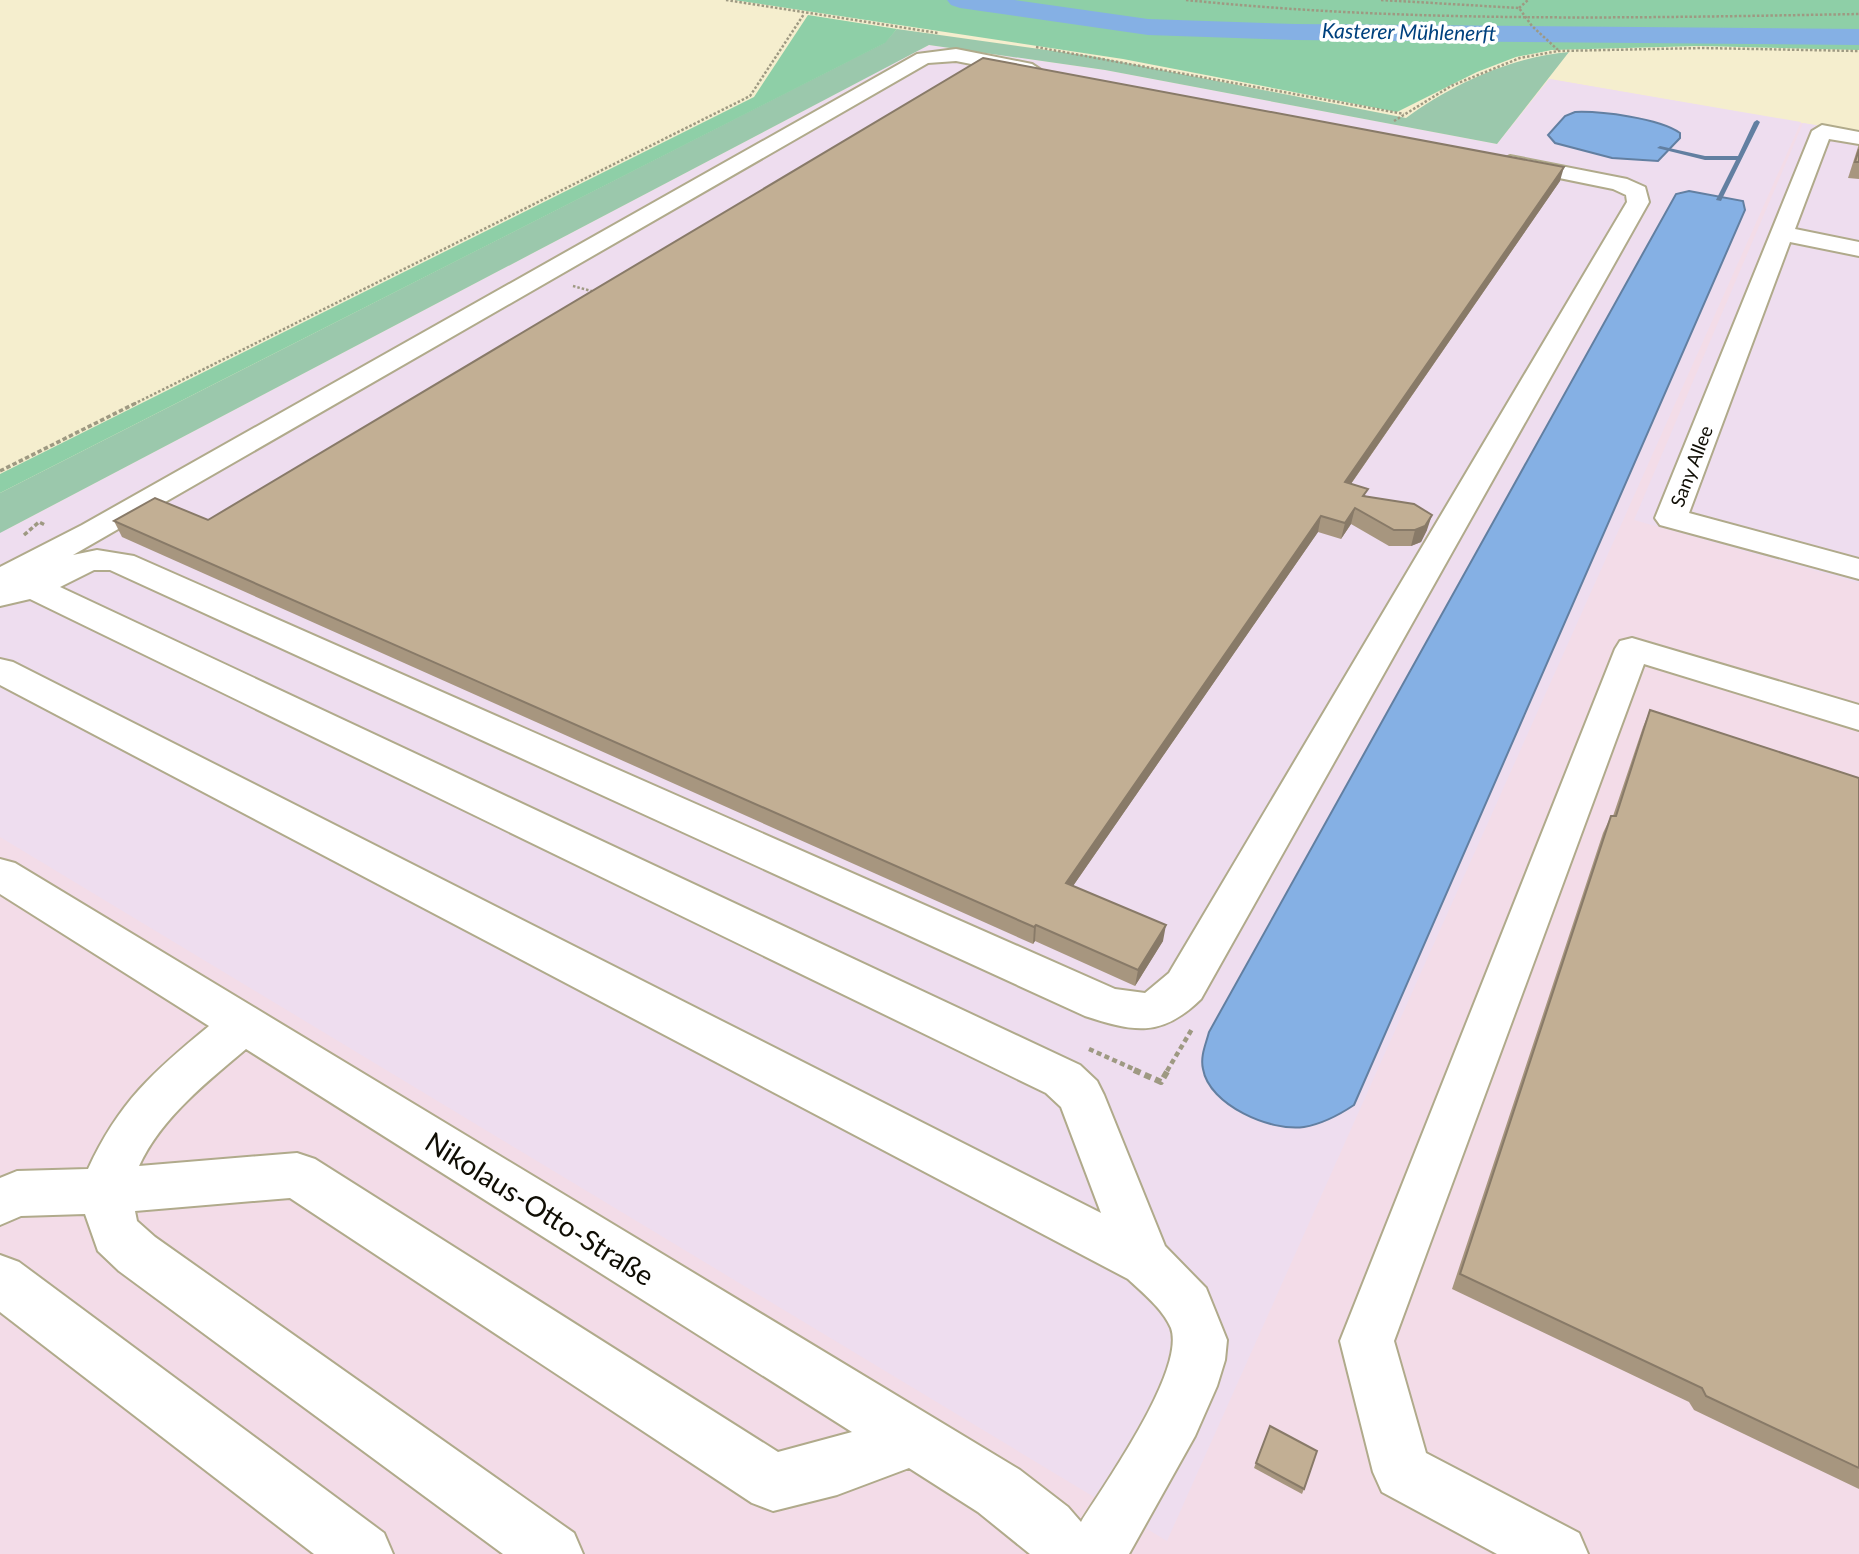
<svg xmlns="http://www.w3.org/2000/svg" width="1859" height="1554" font-family="Lato,sans-serif">
	<style>
		.commercial { fill: #f3dce8 }
		.industrial { fill: #eeddef }
		.green { fill: #9bc8ac }
		.forest { fill: #8ecfa7 }
		.water { fill: #85b0e4; stroke: #627fa1; stroke-width: 2 }
		.lines { fill: none; stroke-linecap: round; stroke-linejoin: round }
		.stream { fill: #627fa1; fill-rule: evenodd }
		.river { fill: #85b0e4; fill-rule: evenodd }
		.minor-casing { stroke: #b0aa8b; stroke-width: 4 }
		.path-far3 { stroke: #9e9982; stroke-width: 2.5; stroke-dasharray: 2.5 2; stroke-linecap: butt }
		.path-far2 { stroke: #9e9982; stroke-width: 3.5; stroke-dasharray: 4.5 2.5; stroke-linecap: butt }
		.path-far1 { stroke: #9e9982; stroke-width: 4.5; stroke-dasharray: 5 3.5; stroke-linecap: butt }
		.path { stroke: #9e9982; stroke-width: 6; stroke-dasharray: 7 4.5; stroke-linecap: butt }
		.minor { fill: #fff; fill-rule: evenodd }
		.wall { fill: #a7967f }
		.shaded-wall { fill: #887a68 }
		.building { fill: #c2af94; stroke: #887a68; stroke-width: 2 }
		.labels { text-anchor: middle; dominant-baseline: central; stroke-width: 7; stroke-linejoin: round; paint-order: stroke }
		.far-street-label { font-size: 19px; fill: #0f0d04; stroke: #fff }
		.far-water-label { font-size: 21px; font-style: italic; fill: #00417e; stroke: #fff }
		.near-street-label { font-size: 28px; fill: #0f0d04; stroke: #fff }
	</style>
	<rect width="100%" height="100%" fill="#f5eece"/>
	<polygon class="commercial" points="1550,79 1859,133 1859,1554 0,1554 0,531 1497,145"/>
	<g class="industrial">
		<polygon points="929,45 1105,70 1497,144 1549,79 1801,122 1167,1541 0,837 0,533"/>
		<polygon points="1803,123 1859,132 1859,583 1634,520"/>
	</g>
	<path class="green" d="M897,29L1090,56L1406,118C1453,84 1511,57 1569,52L1497,144L1105,70L929,45L0,533V493L884,43Z"/>
	<g class="forest">
		<polygon points="734,0 954,0 1148,28 1295,33 1859,38 1859,50 1700,46 1552,50 1516,57 1477,72 1397,112 1123,59"/>
		<polygon points="970,0 1859,0 1859,37 1295,30 1150,25"/>
		<polygon points="808,15 897,29 885,43 0,493 0,474 754,97"/>
	</g>
	<g class="water">
		<path d="M1575,112C1600,111 1659,118 1680,133V138L1658,161L1612,158L1555,143L1548,135L1565,116Z"/>
		<path d="M1689,191L1743,201L1745,210L1354,1105C1339,1115 1322,1124 1304,1127C1271,1132 1209,1105 1203,1069C1200,1056 1206,1044 1209,1032L1676,194Z"/>
	</g>
	<g class="lines">
		<polygon class="stream" points="1757,120 1760,122 1721,201 1716,200 1736,160 1705,160 1657,148 1660,146 1705,156 1738,156 1754,122"/>
		<polygon class="river" points="947,0 1014,0 1148,19 1295,24 1859,29 1859,45 1295,40 1148,35 960,8 951,5"/>
		<defs>
			<g id="minor">
				<path d="M956,49L1032,64L1041,70L1032,76L956,61L928,63L73,555L97,550L134,556L1115,989L1145,993L1169,973L1627,202L1626,195L1613,189L1510,168L1499,162L1510,156L1627,179L1645,187L1649,202L1201,999C1161,1038 1134,1032 1085,1016L110,570H94L60,587L1080,1065L1097,1081L1104,1095L1165,1246L1206,1288L1227,1340L1225,1360L1217,1386L1195,1436L1129,1554H1030L978,1512L909,1468L837,1495L773,1511L752,1503L290,1198L135,1211L137,1221L155,1237L574,1533L583,1554H503L119,1271L98,1251L85,1214L21,1216L0,1225V1178L17,1171L88,1169C119,1102 153,1072 209,1026L0,894V859L15,863L1020,1470L1068,1507L1081,1522C1104,1485 1186,1370 1171,1328C1163,1309 1142,1292 1128,1279L0,685V659L13,662L1101,1213L1061,1107L1046,1093L30,599L0,606V567L82,525L917,54ZM246,1049L852,1432L778,1452L315,1159L297,1153L139,1166C161,1118 207,1082 246,1049Z"/>
				<polygon points="1822,125 1859,132 1859,144 1829,139 1795,229 1859,242 1859,256 1790,242 1689,513 1859,559 1859,579 1660,525 1655,518 1812,131"/>
				<polygon points="1632,638 1859,705 1859,730 1644,664 1394,1341 1426,1453 1579,1533 1588,1554 1497,1554 1382,1492 1373,1472 1340,1341 1615,649 1620,641"/>
				<polygon points="0,1255 19,1262 384,1533 393,1554 314,1554 0,1312"/>
			</g>
		</defs>
		<use href="#minor" class="minor-casing"/>
		<g class="path-far3">
			<polyline points="726,0 938,33"/>
			<path d="M1186,0C1410,23 1634,18 1859,14"/>
			<polyline points="1381,0 1519,8 1532,26 1558,50"/>
			<polyline points="1519,8 1528,0"/>
			<polyline points="1036,47 1404,114"/>
			<polyline points="1394,121 1451,86 1520,58 1558,51 1702,48 1859,51"/>
			<polyline points="573,286 595,292"/>
			<polyline points="134,404 750,96 804,14"/>
		</g>
		<g class="path-far2">
			<polyline points="0,471 138,402"/>
			<polyline points="24,535 39,522 45,525"/>
		</g>
		<g class="path-far1">
			<polyline points="1089,1049 1138,1071"/>
			<polyline points="1167,1071 1192,1029"/>
		</g>
		<polyline class="path" points="1134,1070 1161,1082 1168,1070"/>
		<use href="#minor" class="minor"/>
	</g>
	<g class="wall">
		<polygon points="1859,144 1859,179 1848,178"/>
		<polygon points="1560,181 1351,484 1366,496 1427,530 1421,542 1411,546 1389,546 1351,524 1341,539 1318,532 1073,886 1163,941 1135,986 1035,941 1033,944 122,537 114,521 208,520"/>
		<polygon points="1650,710 1859,778 1859,1489 1694,1410 1689,1402 1452,1289 1603,833 1611,816 1613,816 1643,727"/>
		<polygon points="1270,1426 1304,1489 1302,1494 1254,1468"/>
	</g>
	<g class="shaded-wall">
		<polygon points="1564,167 1560,181 1341,498 1345,482"/>
		<polygon points="1355,508 1351,524 1341,539 1345,523"/>
		<polygon points="1432,515 1427,530 1421,542 1411,546 1415,530"/>
		<polygon points="1321,516 1318,532 1064,899 1066,883"/>
		<polygon points="1036,925 1035,941 1033,944 1034,927"/>
		<polygon points="1166,925 1163,941 1135,986 1138,970"/>
	</g>
	<g class="building">
		<polygon points="983,58 1564,167 1345,482 1368,489 1363,496 1414,504 1432,515 1425,526 1415,530 1394,530 1355,508 1345,523 1321,516 1066,883 1166,925 1138,970 1036,925 1034,927 114,521 155,498 208,520"/>
		<polygon points="1859,149 1859,162 1855,162"/>
		<polygon points="1650,710 1859,778 1859,1468 1706,1396 1702,1388 1460,1274 1611,816 1616,816"/>
		<polygon points="1270,1426 1317,1451 1304,1489 1256,1463"/>
	</g>
	<g class="labels">
		<g class="far-street-label">
			<text transform="translate(1691 466) rotate(-69)">Sany Allee</text>
		</g>
		<g class="far-water-label">
			<text transform="translate(1409 31) rotate(1)">Kasterer Mühlenerft</text>
		</g>
		<g class="near-street-label">
			<text transform="translate(540 1208) rotate(32)">Nikolaus-Otto-Straße</text>
		</g>
	</g>
</svg>
